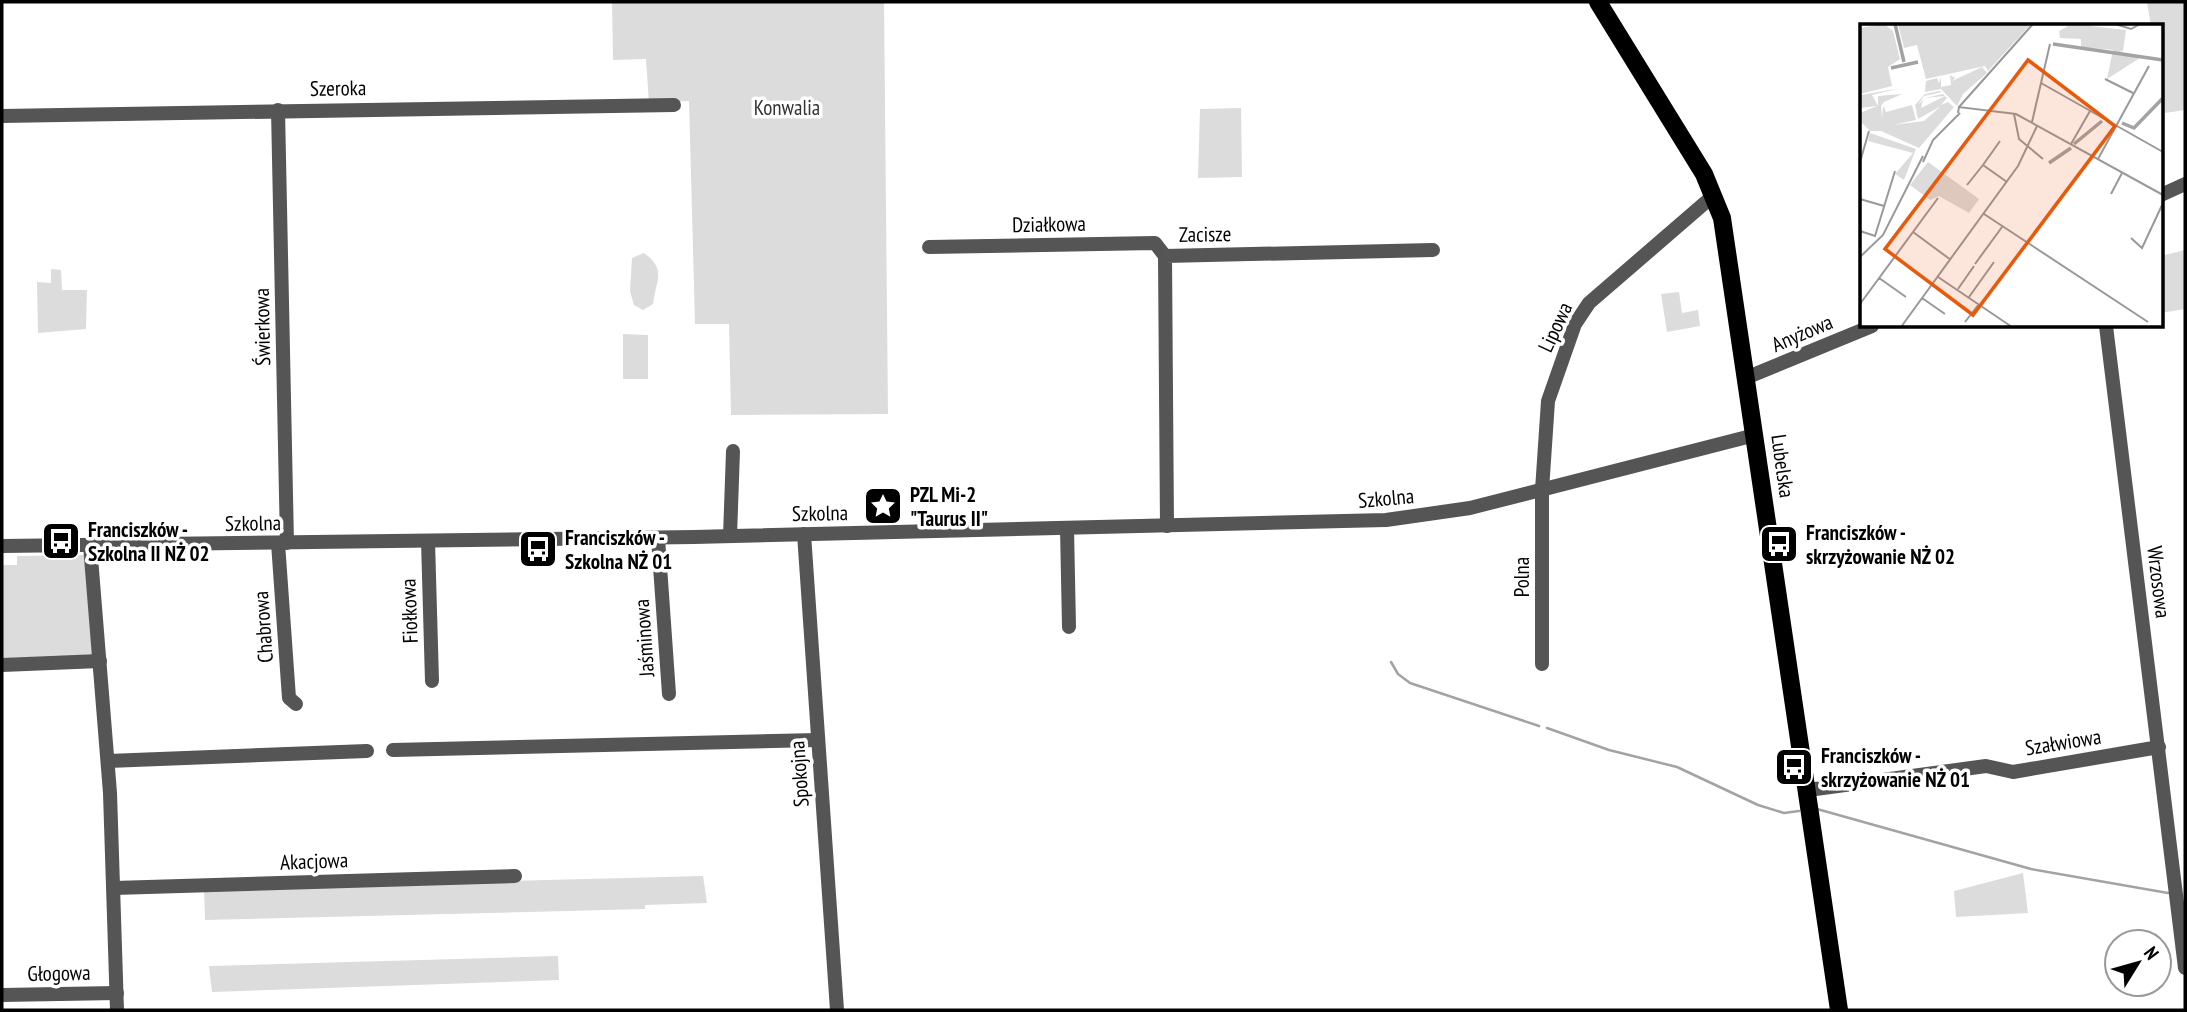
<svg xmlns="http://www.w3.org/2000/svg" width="2187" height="1012" font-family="'PT Sans Narrow',sans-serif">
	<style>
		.green { fill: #dcdcdc }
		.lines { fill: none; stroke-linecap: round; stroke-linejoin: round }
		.stream { stroke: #a3a3a3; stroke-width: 2.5 }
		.minor { stroke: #555; stroke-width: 14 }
		.major { stroke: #000; stroke-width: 18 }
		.labels { text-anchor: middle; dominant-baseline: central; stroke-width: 7; stroke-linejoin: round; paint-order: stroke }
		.street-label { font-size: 21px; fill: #000; stroke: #fff }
		.park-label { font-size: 21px; fill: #333; stroke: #fff }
		.poi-label { font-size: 21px; font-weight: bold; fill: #000; stroke: #fff; text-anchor: start }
		.inset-river { fill: none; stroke: #a3a3a3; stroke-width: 3.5 }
		.inset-road { fill: none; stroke: #999; stroke-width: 2 }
		.view { fill: #e8590c; fill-opacity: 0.15; stroke: #e8590c; stroke-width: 3.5 }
		.inset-edge { fill: none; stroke: #000; stroke-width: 3.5 }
	</style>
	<rect width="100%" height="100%" fill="#fff"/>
	<g class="green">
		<polygon points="612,2 884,2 888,414 731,415 729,324 695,324 689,101 649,103 646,59 613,60"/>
		<polygon points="2147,2 2185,2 2185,110 2165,113 2161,87 2161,26 2151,26"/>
		<polygon points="1241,108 1242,177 1198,178 1200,109"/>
		<polygon points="2185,250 2185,309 2161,313 2161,256"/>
		<path d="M644,253C667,270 656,280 653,304L643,310L634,305L630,291L632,258Z"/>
		<polygon points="51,269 61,270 62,290 87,290 86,329 38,333 37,282 51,283"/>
		<polygon points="1679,292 1682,313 1698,310 1700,326 1667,332 1661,294"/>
		<polygon points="623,334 648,335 648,379 623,379"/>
		<polygon points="86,555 95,657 2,660 2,565 17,565 17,556"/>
		<polygon points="2023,873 2028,913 1956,917 1954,891"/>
		<polygon points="703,876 707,903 645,905 645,909 205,920 204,889"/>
		<polygon points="558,956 559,980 212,992 209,966"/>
	</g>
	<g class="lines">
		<g class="stream">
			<polyline points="1391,662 1398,674 1410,683 1539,726"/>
			<polyline points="1547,728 1609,750 1677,767 1758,805 1784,813 1799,811"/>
			<polyline points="1817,809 2031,869 2168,893"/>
		</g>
		<g class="minor">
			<polyline points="278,110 287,543"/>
			<polyline points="2,116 674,105"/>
			<polyline points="2161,195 2185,184"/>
			<polyline points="929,247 1155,243 1165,256"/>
			<polyline points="2106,326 2185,968"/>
			<polyline points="1748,377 1872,326"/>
			<polyline points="1167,526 1165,256 1433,250"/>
			<polyline points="1067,528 1069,627"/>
			<polyline points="804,534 837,1010"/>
			<polyline points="730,536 733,451"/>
			<polyline points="658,538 669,694"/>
			<polyline points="428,541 432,681"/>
			<polyline points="278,543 289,698 296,704"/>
			<polyline points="90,545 110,793 117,1010"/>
			<polyline points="2,546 694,537 1386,520 1470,508 1755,435"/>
			<polyline points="1542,664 1542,490 1548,401 1575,324 1589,303 1714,195"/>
			<polyline points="2,665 100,661"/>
			<polyline points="393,750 818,740"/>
			<polyline points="108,761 367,751"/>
			<polyline points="1808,790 1986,766 2013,772 2159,747"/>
			<polyline points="114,888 515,876"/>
			<polyline points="2,995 117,993"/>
		</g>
		<polyline class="major" points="1598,2 1704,174 1722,218 1839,1010"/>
	</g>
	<defs>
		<symbol id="sight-square" viewBox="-11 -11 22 22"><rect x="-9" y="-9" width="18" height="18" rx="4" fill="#000" stroke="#fff"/><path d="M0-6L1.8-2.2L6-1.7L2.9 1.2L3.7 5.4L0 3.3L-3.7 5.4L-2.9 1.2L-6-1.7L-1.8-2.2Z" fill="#fff"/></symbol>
		<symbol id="bus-square" viewBox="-11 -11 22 22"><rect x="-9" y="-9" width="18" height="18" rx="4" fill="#000" stroke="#fff"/><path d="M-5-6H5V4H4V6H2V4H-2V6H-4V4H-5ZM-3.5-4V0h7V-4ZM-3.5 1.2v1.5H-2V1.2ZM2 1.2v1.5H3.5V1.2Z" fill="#fff"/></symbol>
	</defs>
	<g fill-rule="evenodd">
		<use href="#sight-square" x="861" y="484" width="44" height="44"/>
		<use href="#bus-square" x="39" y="519" width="44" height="44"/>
		<use href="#bus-square" x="1757" y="522" width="44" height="44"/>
		<use href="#bus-square" x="516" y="527" width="44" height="44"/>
		<use href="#bus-square" x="1772" y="745" width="44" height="44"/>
	</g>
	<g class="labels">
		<g class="street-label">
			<text transform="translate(338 88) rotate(-1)">Szeroka</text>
			<text transform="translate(1049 224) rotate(-1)">Działkowa</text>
			<text transform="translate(1205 234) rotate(-1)">Zacisze</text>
			<text transform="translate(262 327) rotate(-91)">Świerkowa</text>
			<text transform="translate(1555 327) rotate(-65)">Lipowa</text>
			<text transform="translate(1802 333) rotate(-23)">Anyżowa</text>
			<text transform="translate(1783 466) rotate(82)">Lubelska</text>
			<text transform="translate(1386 498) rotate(-5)">Szkolna</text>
			<text transform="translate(820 513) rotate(-1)">Szkolna</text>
			<text transform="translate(253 523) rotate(-1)">Szkolna</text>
			<text transform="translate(1521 577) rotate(-90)">Polna</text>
			<text transform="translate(2159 582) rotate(83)">Wrzosowa</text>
			<text transform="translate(409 611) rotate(-92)">Fiołkowa</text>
			<text transform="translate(263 627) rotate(-94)">Chabrowa</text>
			<text transform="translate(644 638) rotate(-94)">Jaśminowa</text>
			<text transform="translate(2063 742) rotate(-9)">Szałwiowa</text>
			<text transform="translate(799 774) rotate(-94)">Spokojna</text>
			<text transform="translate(314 861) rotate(-2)">Akacjowa</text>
			<text transform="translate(59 973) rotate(-1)">Głogowa</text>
		</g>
		<g class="park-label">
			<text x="787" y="107">Konwalia</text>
		</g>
		<g class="poi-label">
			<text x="910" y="494">PZL Mi-2<tspan x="910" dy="24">"Taurus II"</tspan></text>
			<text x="88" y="529">Franciszków -<tspan x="88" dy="24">Szkolna II NŻ 02</tspan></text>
			<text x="1806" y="532">Franciszków -<tspan x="1806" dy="24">skrzyżowanie NŻ 02</tspan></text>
			<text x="565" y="537">Franciszków -<tspan x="565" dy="24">Szkolna NŻ 01</tspan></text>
			<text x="1821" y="755">Franciszków -<tspan x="1821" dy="24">skrzyżowanie NŻ 01</tspan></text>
		</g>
	</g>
	<g transform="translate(1860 24)">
		<rect width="303" height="303" fill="#fff"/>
		<path d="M24,0L33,7L40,35L28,43L32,62L0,70V4ZM38,0H171L128,47L125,42L66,55L57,21L44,24ZM212,0L266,6L263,27L259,28L283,32L247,55L253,26L221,23V15L200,14L199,7ZM122,43L127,49L103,70L97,82L81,65L65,68L66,57L77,54L79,59L81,53V63L91,61L90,51L95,54L92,57ZM41,64L12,71L18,82V72L42,70L24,78L21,82L22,94L23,83L37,80L24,83L26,88L52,81L56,96L33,101L64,97L81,82L58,95L55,81L65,70L79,67L82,68L64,72L58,81L63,76L61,84L85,72L65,74L83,70L87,74L81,81L88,78L94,83L59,124L21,107H10L2,99L0,89L17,82L0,84L1,71ZM10,109L56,125L44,156L35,150L53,129L8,117ZM68,138L119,175L109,189L79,172L70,176L50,161Z" fill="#dcdcdc"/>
		<path class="inset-river" d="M35,0L44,38M193,20L303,36M31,44L58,38M262,99L274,104L303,74M214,120L242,97M189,139L211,124"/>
		<path class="inset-road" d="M255,0L271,5L280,0M245,55L273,69M181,59L303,128M99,83L173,0M98,89L99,83L156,90L303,171M154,90L159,115L183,135M172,98L190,20M140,117L123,141L147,158M211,120L230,87M238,135L289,42M0,138L9,107M63,138L73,116L100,89M107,161L123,141M251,170L262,149M0,175L24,182M124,190L288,298M0,207L15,212L35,147M53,208L91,236M271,214L282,224L303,179M0,233L23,211L63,132M115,240L142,203M78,253L152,303M19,254L46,273M98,265L114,242M109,273L134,238M62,274L85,290M0,280L78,174M105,298L119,280M41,303L158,142L177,102"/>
		<path class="view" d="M168,36L255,102L113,291L25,225Z"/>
		<rect width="303" height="303" class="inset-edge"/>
	</g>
	<rect width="2187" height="1012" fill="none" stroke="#000000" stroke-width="7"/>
	<g transform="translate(2138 963) rotate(53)"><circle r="33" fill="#ffffff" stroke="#999999" stroke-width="2"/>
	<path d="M0-5L12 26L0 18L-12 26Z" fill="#000000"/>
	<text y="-10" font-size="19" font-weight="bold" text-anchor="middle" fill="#000000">N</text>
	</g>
</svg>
